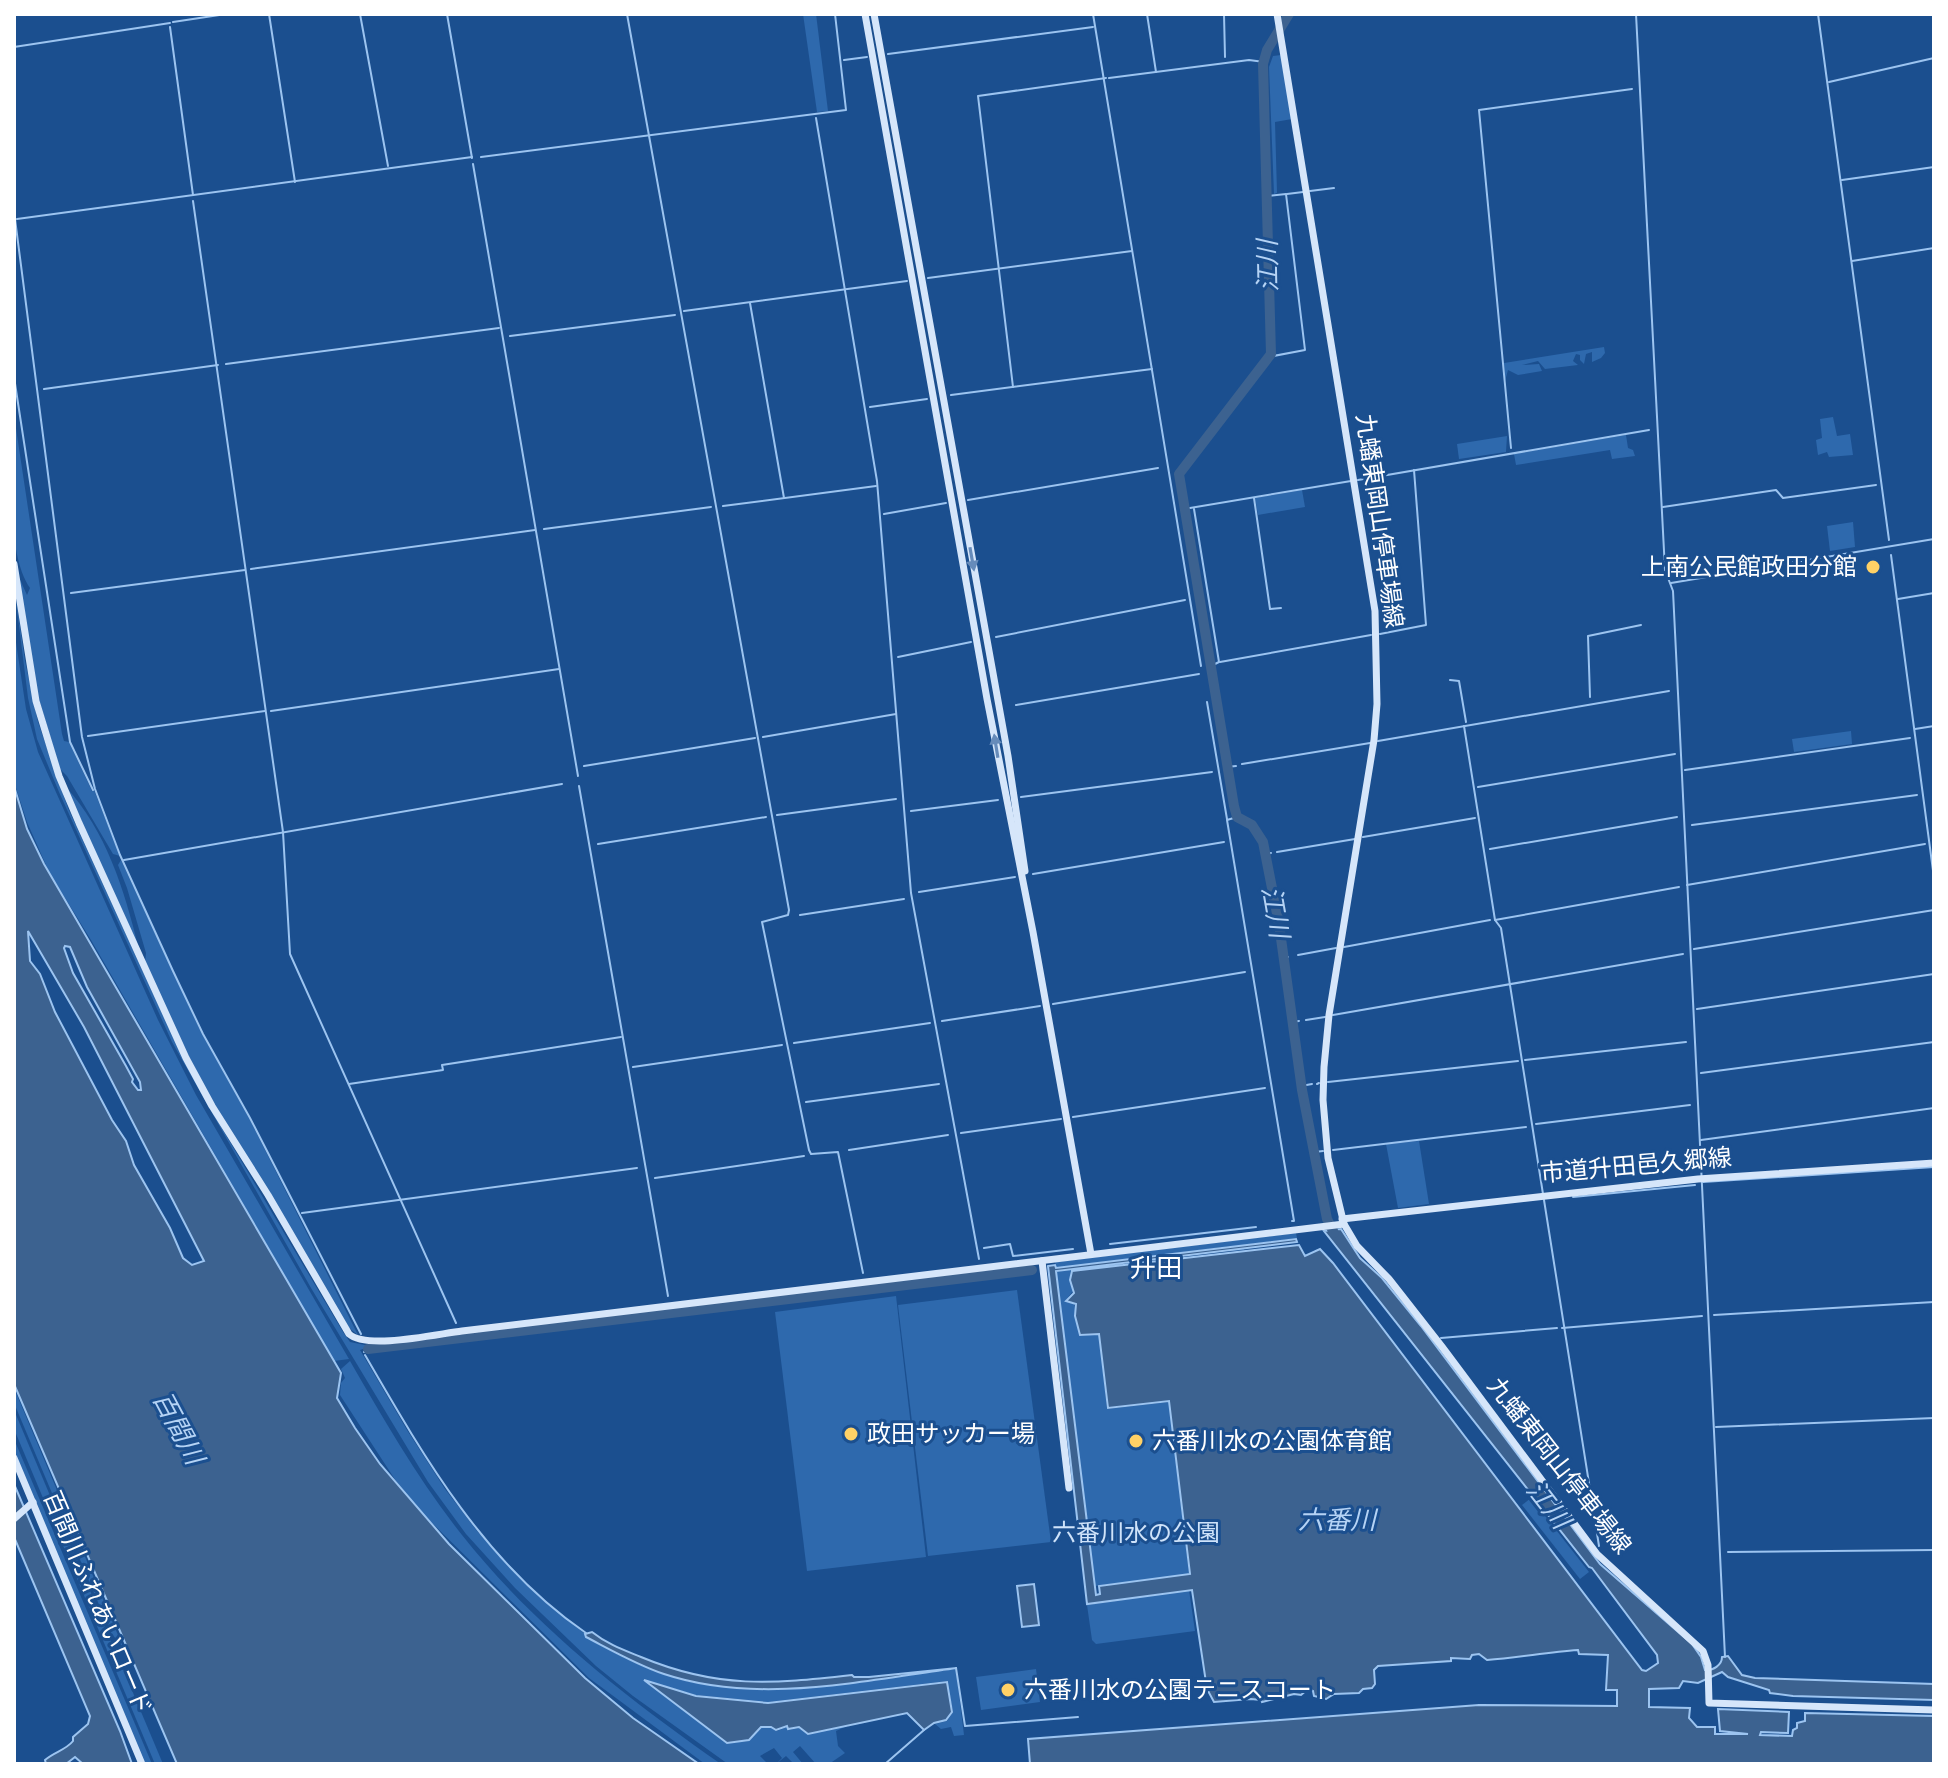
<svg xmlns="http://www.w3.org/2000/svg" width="1948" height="1778" font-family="'Varela Round','Noto Sans JP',sans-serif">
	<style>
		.green { fill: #2e69ad }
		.water { fill: #3c6290; stroke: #9cc4f0; stroke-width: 2; fill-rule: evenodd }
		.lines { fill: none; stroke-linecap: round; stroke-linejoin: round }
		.stream { stroke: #9cc4f0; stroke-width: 2 }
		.river { stroke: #3c6290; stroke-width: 10 }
		.secondary { stroke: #d6e6fa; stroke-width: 7 }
		.oneway { fill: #668bba }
		.poi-dot { fill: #ffd166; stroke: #1b4f8f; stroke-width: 3 }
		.labels { text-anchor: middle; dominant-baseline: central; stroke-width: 6; stroke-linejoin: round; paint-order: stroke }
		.street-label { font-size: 24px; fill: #fff; stroke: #1b4f8f }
		.poi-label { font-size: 24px; fill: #fff; stroke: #1b4f8f; text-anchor: start }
		.park-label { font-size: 24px; fill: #cfe3fa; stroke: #1b4f8f }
		.water-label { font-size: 26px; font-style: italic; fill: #b5d3f5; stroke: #1b4f8f }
		.neighbourhood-label { font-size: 26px; fill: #fff; stroke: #1b4f8f }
	</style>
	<rect width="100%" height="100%" fill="#1b4f8f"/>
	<g class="green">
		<polygon points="803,14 816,14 828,111 817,112"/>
		<polygon points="1281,55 1292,119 1275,122 1277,193 1274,194 1269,67 1273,56"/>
		<polygon points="1604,347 1605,353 1601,358 1592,362 1592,352 1586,354 1584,364 1580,360 1580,355 1576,354 1573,361 1578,365 1545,369 1538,361 1522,365 1539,364 1542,371 1518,375 1508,370 1505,381 1504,363"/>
		<path d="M14,415L62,734L64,741L69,742L92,791L94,790L120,856L113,854L67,776L60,769L38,696L17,573L27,595L30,588C4,550 14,463 14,415Z"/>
		<polygon points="1833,417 1837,436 1850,434 1853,455 1829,457 1827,452 1818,455 1816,440 1822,438 1820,419"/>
		<polygon points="1626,435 1628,448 1633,450 1635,456 1612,459 1610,450 1516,465 1514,454"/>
		<polygon points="1507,436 1506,452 1459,459 1457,444"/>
		<polygon points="1302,490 1305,507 1258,515 1255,498"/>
		<polygon points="1853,522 1855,547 1830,551 1827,526"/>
		<path d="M14,585L25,661L38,722L68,808L178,1048L211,1110L343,1332L350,1342L365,1345L366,1348L360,1350L407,1430L445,1489L477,1531L534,1591L585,1634V1637C611,1651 636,1665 663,1674C754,1706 862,1680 956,1669L964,1735L954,1736L951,1727L941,1729L935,1724L947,1721L953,1712L947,1681L768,1702L696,1695L644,1680L727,1743L749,1741L762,1727H771L777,1731L787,1727L789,1730L799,1728L808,1734L847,1726L836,1731L838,1746L845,1753L829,1764H816L800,1746L793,1752L803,1764L800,1762L794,1764L786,1756L776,1764L782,1758L774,1748L760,1756L768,1764H728L633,1696L596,1666L515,1588L466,1534L428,1482L311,1288L172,1042L59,792L37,739L28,698Z"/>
		<polygon points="14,629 26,709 38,752 158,1020 196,1095 349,1359 334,1361 91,940 49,872 27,822 14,782"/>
		<polygon points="1851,731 1852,744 1794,752 1792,739"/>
		<path d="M66,787C106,831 124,889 138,946Z"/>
		<polygon points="121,860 201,1032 249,1118 358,1335 349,1328 212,1101 177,1033 145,963 146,953 127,888 118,865"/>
		<polygon points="1419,1141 1429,1204 1398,1208 1386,1144"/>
		<polygon points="1296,1233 1297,1238 1244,1245 1244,1250 1232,1251 1231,1246 1136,1258 1136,1263 1126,1264 1125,1259 1056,1268 1055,1262"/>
		<polygon points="1071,1269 1070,1280 1073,1291 1065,1301 1074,1304 1080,1336 1099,1334 1107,1409 1169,1402 1189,1574 1095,1586 1056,1272"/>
		<polygon points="1017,1290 1051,1542 928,1556 898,1305"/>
		<polygon points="896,1296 926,1557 807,1571 775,1312"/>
		<path d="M350,1361C384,1420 419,1481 462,1535C534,1626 627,1698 721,1764H705L589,1678L419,1510L396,1481L340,1395L341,1383L345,1378L341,1369Z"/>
		<polygon points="14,1388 123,1647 111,1633 14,1403"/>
		<polygon points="14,1410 163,1764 155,1764 14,1429"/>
		<polygon points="14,1439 152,1764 145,1764 14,1453"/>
		<polygon points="1531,1498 1589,1572 1580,1579 1522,1505"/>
		<polygon points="1189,1590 1195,1631 1096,1644 1092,1640 1087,1605"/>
		<polygon points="1036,1669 1040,1702 981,1710 976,1677"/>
	</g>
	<g class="water">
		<path d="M14,786L27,829L44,864L341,1373L337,1398L355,1428L380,1464L449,1544L585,1678L633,1718L699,1764H177L14,1384ZM28,931L84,1027L204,1261L192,1265L183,1258L170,1228L134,1165L126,1141L112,1120L55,1012L40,974L30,961ZM65,946L70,947L87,987L140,1082L141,1090H138L132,1082L133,1079L126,1066L73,973L64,948Z"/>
		<path d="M1341,1229L1360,1258L1382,1278L1421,1326L1600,1564L1692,1644L1701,1657L1705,1670C1713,1671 1722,1665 1722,1657L1728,1656L1742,1675L1755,1678L1934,1684V1700L1793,1696L1770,1693L1769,1690L1728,1677L1722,1672L1698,1683L1683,1681L1679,1688L1649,1689V1707L1690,1708L1689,1718L1697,1727H1715V1734H1748L1720,1731L1718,1709L1789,1712L1788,1733L1761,1732L1760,1735L1792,1736L1793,1730L1797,1728V1723L1805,1721V1713L1934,1716V1764H1030L1028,1739L1479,1705L1617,1706V1690H1606L1608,1655L1579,1654L1578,1650C1547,1652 1518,1658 1487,1660L1479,1654L1472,1655L1470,1659L1451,1658V1661L1378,1666L1374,1670L1375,1684L1372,1688L1363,1689L1359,1693L1334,1694L1326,1699L1314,1696L1313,1691L1308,1689L1301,1695L1294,1694L1262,1702L1261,1700L1251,1699L1214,1702L1207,1689L1192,1590L1087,1604L1048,1266L1055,1265L1056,1268L1296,1239L1297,1242L1056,1271L1096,1595L1100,1594L1099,1586L1190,1574L1169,1401L1108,1408L1099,1334L1080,1335L1075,1316L1076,1304L1066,1301L1074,1293L1070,1280L1072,1271L1299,1245L1305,1256L1320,1249L1333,1263L1642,1670L1646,1671L1658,1663L1657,1655L1592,1568L1589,1567L1324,1231Z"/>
		<path d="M14,1484L120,1731L132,1764H83L75,1757L66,1764H46L45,1760C54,1752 66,1750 73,1741V1737L88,1724L90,1716L14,1537Z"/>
		<polygon points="1034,1584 1039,1625 1022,1627 1017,1586"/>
		<path d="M592,1632C607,1644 624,1650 641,1657C718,1689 772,1684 852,1675L854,1677H869L957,1668C861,1681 757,1705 664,1674C637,1665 611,1650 586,1637L585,1634Z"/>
		<polygon points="644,1680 696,1696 768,1703 947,1682 952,1712 946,1720 934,1723 924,1730 907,1713 808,1734 799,1727 788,1729 787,1726 776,1730 771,1727 761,1727 749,1740 727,1743"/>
	</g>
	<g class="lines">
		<g class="stream">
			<polyline points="269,14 295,182"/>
			<polyline points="360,14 388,166"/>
			<polyline points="447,14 472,158"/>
			<polyline points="627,14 789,910 788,915 762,922 809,1150 811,1154 838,1152 863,1273"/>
			<polyline points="1093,14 1201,666"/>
			<polyline points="1147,14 1156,72"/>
			<polyline points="1224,14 1225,57"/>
			<polyline points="1636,14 1665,570 1673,591 1725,1657"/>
			<polyline points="1818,14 1889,540"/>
			<polyline points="173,22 226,14"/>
			<polyline points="170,27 193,195"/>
			<polyline points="14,47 170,23"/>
			<polyline points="888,54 1093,27"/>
			<polyline points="844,60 867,57"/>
			<polyline points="1109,78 1249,60 1264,62"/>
			<polyline points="1829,82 1934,58"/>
			<polyline points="816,118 877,481 911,893 979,1259"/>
			<polyline points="481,157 846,110 835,14"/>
			<polyline points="473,164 578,776"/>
			<polyline points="1842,180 1934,167"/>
			<polyline points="1310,191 1334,188"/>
			<polyline points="1287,194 1303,192"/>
			<polyline points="1267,196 1286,194 1305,350 1268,357"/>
			<polyline points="193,201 283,832 290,954 456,1323"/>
			<polyline points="15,219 82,737 95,789 120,855 173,971 203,1034 250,1118 361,1334"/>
			<polyline points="17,219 472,157"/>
			<polyline points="1852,261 1934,248"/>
			<polyline points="928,278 1132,251"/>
			<polyline points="750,303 784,498"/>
			<polyline points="684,311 907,281"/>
			<polyline points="510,336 675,315"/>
			<polyline points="226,364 499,328"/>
			<polyline points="14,377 70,742 93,790"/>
			<polyline points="1013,387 978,96 1106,78"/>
			<polyline points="44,389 218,365"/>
			<polyline points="951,395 1152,369"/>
			<polyline points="870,407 927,399"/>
			<polyline points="1511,448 1479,110 1632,89"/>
			<polyline points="1358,480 1649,430"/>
			<polyline points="1254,498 1270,609 1281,608"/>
			<polyline points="968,500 1158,468"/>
			<polyline points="723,506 876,486"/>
			<polyline points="1663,507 1776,490 1783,498 1876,485"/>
			<polyline points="1184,509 1351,481"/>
			<polyline points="1194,509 1219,662 1211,666"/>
			<polyline points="884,514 946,503"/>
			<polyline points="544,529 711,507"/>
			<polyline points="1891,555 1934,878"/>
			<polyline points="251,569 535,530"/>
			<polyline points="1671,583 1934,539"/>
			<polyline points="71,593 245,570"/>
			<polyline points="1898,599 1934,593"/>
			<polyline points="1380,634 1426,625 1414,470"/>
			<polyline points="996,637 1185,600"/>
			<polyline points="898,657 971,642"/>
			<polyline points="1220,662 1371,635"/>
			<polyline points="1450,680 1459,681 1466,722"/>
			<polyline points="1590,697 1588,636 1641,625"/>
			<polyline points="1207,702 1227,819"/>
			<polyline points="1016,705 1199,674"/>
			<polyline points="271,711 559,669"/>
			<polyline points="1464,726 1495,920 1501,928 1543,1194"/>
			<polyline points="1915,729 1934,726"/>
			<polyline points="88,736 265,711"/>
			<polyline points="763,737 896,714"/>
			<polyline points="1378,741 1669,691"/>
			<polyline points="1242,764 1370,743"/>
			<polyline points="584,766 755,738"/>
			<polyline points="1227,767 1236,766"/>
			<polyline points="1685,770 1910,738"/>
			<polyline points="579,786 668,1296"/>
			<polyline points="1478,787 1675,754"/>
			<polyline points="1021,797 1212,772"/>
			<polyline points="911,811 998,800"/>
			<polyline points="777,815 896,799"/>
			<polyline points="1237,817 1227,820 1294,1221 1292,1221"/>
			<polyline points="1692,825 1917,795"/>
			<polyline points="1363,837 1475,818"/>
			<polyline points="598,844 766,817"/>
			<polyline points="1490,849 1677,817"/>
			<polyline points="1277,852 1355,839"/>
			<polyline points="1265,854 1271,853"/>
			<polyline points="124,860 562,784"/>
			<polyline points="1033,874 1224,842"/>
			<polyline points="1687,885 1925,844"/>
			<polyline points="919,892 1015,877"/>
			<polyline points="800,915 904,899"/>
			<polyline points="1495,920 1679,887"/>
			<polyline points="1344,947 1490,920"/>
			<polyline points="1694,949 1934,910"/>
			<polyline points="1298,955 1336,948"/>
			<polyline points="1283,958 1288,957"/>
			<polyline points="1053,1004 1245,972"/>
			<polyline points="1697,1009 1934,974"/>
			<polyline points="1333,1015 1683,954"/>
			<polyline points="1306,1020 1325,1017"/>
			<polyline points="942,1021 1040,1006"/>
			<polyline points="1292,1022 1299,1021"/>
			<polyline points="794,1043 930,1023"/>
			<polyline points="1525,1060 1686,1042"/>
			<polyline points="633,1067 782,1045"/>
			<polyline points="1701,1073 1934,1042"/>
			<polyline points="1328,1082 1518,1061"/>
			<polyline points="349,1084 443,1070 442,1065 621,1037"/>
			<polyline points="1317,1084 1319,1083"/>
			<polyline points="1301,1086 1312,1084"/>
			<polyline points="806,1102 939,1084"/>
			<polyline points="1073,1117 1265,1088"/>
			<polyline points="1536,1124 1690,1105"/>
			<polyline points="961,1133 1061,1119"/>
			<polyline points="1701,1140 1934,1108"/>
			<polyline points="849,1150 948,1135"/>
			<polyline points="1333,1150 1526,1127"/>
			<polyline points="1315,1152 1323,1151"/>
			<polyline points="655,1178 804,1156"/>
			<polyline points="1703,1182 1934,1167"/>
			<polyline points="1573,1197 1695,1185"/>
			<polyline points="1544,1200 1599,1546"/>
			<polyline points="302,1213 637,1168"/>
			<polyline points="1110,1244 1256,1227"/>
			<polyline points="984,1248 1010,1244 1013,1256 1073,1249"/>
			<polyline points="982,1274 982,1276"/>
			<polyline points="866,1288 867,1291"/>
			<polyline points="670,1311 671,1314"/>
			<polyline points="1714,1315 1934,1302"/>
			<polyline points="1562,1328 1702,1316"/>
			<polyline points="462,1337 463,1339"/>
			<polyline points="1441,1338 1557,1328"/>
			<polyline points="364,1352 368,1348"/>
			<path d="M365,1355C424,1457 486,1565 586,1633"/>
			<polyline points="1716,1427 1934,1418"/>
			<polyline points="1728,1552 1934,1550"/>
			<polyline points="956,1668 965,1726 1078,1717"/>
			<polyline points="885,1764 924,1730"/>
		</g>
		<g class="river">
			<polyline points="1289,14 1267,50 1263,64 1271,354 1179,474 1234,806 1237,817 1252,825 1263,842 1279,924 1302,1090 1327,1219 1334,1233"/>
			<polyline points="368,1349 1032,1270"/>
		</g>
		<g class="secondary">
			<polyline points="865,14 987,699 1033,932 1091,1254"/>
			<polyline points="874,14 1008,756 1025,871"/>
			<polyline points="1277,14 1375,611 1377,704 1374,740 1329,1015 1324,1067 1323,1100 1328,1158 1344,1224 1357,1246 1389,1279 1443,1348 1597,1554 1703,1651 1708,1665 1709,1703 1934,1710"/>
			<path d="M14,564L36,701L59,776L79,823L186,1058L212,1106L268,1195L349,1334C367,1350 437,1334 462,1331L1344,1224"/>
			<polyline points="1342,1219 1698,1179 1934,1163"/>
			<polyline points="1042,1261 1069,1488"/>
			<polyline points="14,1458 142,1764"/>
			<polyline points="14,1519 33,1502"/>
		</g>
	</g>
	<defs><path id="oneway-solid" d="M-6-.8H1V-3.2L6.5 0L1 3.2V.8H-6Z" transform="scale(2)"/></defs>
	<g class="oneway">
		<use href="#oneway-solid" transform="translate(972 559) rotate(80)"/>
		<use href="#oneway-solid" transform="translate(996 746) rotate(-99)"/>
	</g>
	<g class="poi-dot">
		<circle cx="1873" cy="567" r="8"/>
		<circle cx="851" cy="1434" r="8"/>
		<circle cx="1136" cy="1441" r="8"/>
		<circle cx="1008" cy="1690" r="8"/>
	</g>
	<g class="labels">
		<g class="street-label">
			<text transform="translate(1379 521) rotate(82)">九蟠東岡山停車場線</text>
			<text transform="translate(1636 1166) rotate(-5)">市道升田邑久郷線</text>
			<text transform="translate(1559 1466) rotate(52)">九蟠東岡山停車場線</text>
			<text transform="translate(97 1603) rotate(67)">百間川ふれあいロード</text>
		</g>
		<g class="poi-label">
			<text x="1857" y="567" text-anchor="end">上南公民館政田分館</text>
			<text x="867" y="1434">政田サッカー場</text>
			<text x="1152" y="1441">六番川水の公園体育館</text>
			<text x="1024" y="1690">六番川水の公園テニスコート</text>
		</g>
		<g class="park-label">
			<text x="1136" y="1533">六番川水の公園</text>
		</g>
		<g class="water-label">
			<text transform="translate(1268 266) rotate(-91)">江川</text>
			<text transform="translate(1275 912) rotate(80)">江川</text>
			<text transform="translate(178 1428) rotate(62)">百間川</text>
			<text transform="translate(1548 1505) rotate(52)">江川</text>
			<text x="1337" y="1520">六番川</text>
		</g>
		<g class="neighbourhood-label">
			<text x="1156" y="1268">升田</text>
		</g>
	</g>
	<rect width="1948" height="1778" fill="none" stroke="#ffffff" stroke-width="32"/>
</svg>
